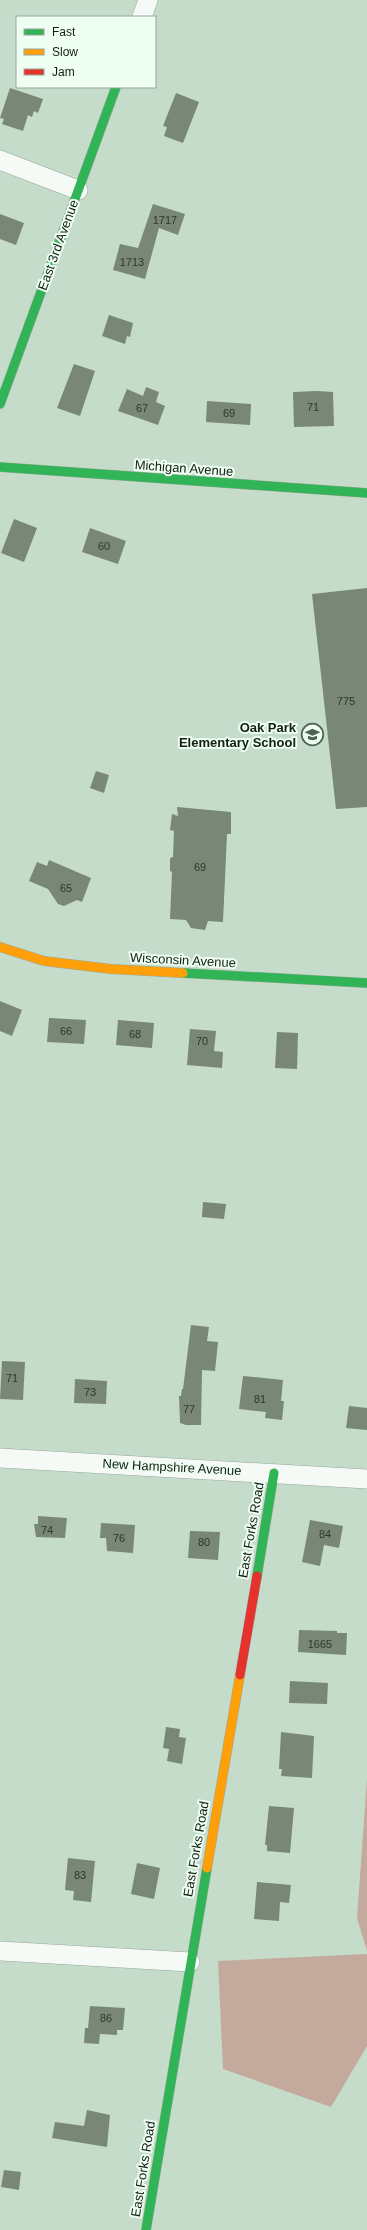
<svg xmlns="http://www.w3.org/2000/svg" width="367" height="2230" font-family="Arial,sans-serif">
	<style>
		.forest { fill: #c4aa9c }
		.building { fill: #798776 }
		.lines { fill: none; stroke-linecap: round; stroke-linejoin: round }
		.street-casing { stroke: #96a79a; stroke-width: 20 }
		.fast-casing { stroke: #96a79a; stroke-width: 10 }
		.slow-casing { stroke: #96a79a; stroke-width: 10 }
		.jam-casing { stroke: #96a79a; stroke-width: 10 }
		.street { stroke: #f6faf7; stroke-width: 19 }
		.fast { stroke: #30b455; stroke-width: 9 }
		.slow { stroke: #ff9f0a; stroke-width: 9 }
		.jam { stroke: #e5322d; stroke-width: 9 }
		.labels { text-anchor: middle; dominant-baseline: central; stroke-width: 4; stroke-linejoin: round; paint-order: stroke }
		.number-label { font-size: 11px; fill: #2b392c }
		.street-label { font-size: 13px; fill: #111f14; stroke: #effef2 }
		.poi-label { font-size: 13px; font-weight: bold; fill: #111f14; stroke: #effef2; text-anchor: end }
	</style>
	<rect width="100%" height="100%" fill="#c6dccb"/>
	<g class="forest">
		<polygon points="367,1779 367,1951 357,1918"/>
		<polygon points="367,1954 367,2046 331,2107 223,2069 218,1961"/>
	</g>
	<g class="building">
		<polygon points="10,88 43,99 38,113 34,111 32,117 28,115 23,131 2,124 4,119 0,118"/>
		<polygon points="176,93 199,102 183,143 164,136 167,127 163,126"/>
		<polygon points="153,204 185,214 178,235 159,228 145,279 113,270 120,244 138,248"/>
		<polygon points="0,214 24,223 16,245 0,239"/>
		<polygon points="109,315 133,323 130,337 127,336 125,344 102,336"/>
		<polygon points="74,364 95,371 80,416 57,408"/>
		<polygon points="146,387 159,392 156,402 165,406 158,425 118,411 127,389 143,396"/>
		<polygon points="317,391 333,392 334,426 294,427 293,392"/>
		<polygon points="207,401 251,404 250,425 206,422"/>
		<polygon points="14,519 37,528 24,562 1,553"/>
		<polygon points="90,528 126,541 118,564 82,552"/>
		<polygon points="367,588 367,807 336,809 312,594"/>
		<polygon points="96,771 109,775 104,793 90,788"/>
		<polygon points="177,807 231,812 231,834 227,834 223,922 208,921 205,930 191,928 186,920 170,919 172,872 170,871 170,858 173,857 174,831 170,830 172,814 178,816"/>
		<polygon points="49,860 91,878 82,902 77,900 64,906 58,904 48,889 29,881 37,862 47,866"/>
		<polygon points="0,1001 22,1010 12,1036 0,1031"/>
		<polygon points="49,1018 86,1020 84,1044 47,1042"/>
		<polygon points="118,1020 154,1023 152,1048 116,1045"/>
		<polygon points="190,1029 216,1031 214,1051 223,1052 222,1068 187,1065"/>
		<polygon points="277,1032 298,1033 297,1069 275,1068"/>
		<polygon points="203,1202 226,1204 224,1219 202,1217"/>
		<polygon points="191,1325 209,1327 207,1341 218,1342 215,1371 202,1370 201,1425 186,1425 180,1423 179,1396 181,1396 182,1389 183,1389"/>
		<polygon points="2,1361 25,1362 23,1400 0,1399"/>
		<polygon points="243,1376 283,1380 281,1401 284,1401 282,1420 265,1418 266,1412 239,1409"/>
		<polygon points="75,1379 107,1381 106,1404 74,1403"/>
		<polygon points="349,1406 367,1408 367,1430 346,1428"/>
		<polygon points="38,1516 67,1518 65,1538 36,1537 34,1524 38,1524"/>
		<polygon points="310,1520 343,1526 339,1548 324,1545 320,1566 302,1562"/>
		<polygon points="101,1523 135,1525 133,1553 107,1551 106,1538 100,1538"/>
		<polygon points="190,1531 220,1532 218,1560 188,1558"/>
		<polygon points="299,1630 337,1631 337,1633 347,1633 346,1655 298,1652"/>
		<polygon points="290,1681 328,1683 327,1704 289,1703"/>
		<polygon points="166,1727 180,1729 179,1737 186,1738 182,1764 167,1761 169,1749 163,1748"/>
		<polygon points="281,1732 314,1736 312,1778 281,1776 282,1769 279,1769"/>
		<polygon points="269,1806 294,1808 290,1853 267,1851 267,1845 265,1845"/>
		<polygon points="68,1858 95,1861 91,1902 73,1900 74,1891 65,1890"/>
		<polygon points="137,1863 160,1868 154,1899 131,1894"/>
		<polygon points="257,1882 291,1885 289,1903 280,1902 279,1921 254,1919"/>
		<polygon points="90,2006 125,2008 123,2030 117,2030 117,2035 100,2034 99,2044 84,2043 85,2028 88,2028"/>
		<polygon points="87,2110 110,2115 107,2147 52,2138 55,2122 84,2126"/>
		<polygon points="4,2170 21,2172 19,2190 1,2187"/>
	</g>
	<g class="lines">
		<defs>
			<g id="street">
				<polyline points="142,17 148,0"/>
				<polyline points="0,160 78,190"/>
				<polyline points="0,1458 367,1479"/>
				<polyline points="0,1951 190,1962"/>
			</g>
			<g id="fast">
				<polyline points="0,404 116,87"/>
				<polyline points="0,467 367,493"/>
				<polyline points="183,973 367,983"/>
				<polyline points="257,1576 274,1473"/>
				<polyline points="146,2230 207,1868"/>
			</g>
			<g id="slow">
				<polyline points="0,947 44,961 111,969 183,973"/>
				<polyline points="207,1868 240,1675"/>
			</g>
			<polyline id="jam" points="240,1675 257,1576"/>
		</defs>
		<use href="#street" class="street-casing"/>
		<use href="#fast" class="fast-casing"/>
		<use href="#slow" class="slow-casing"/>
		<use href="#jam" class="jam-casing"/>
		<use href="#street" class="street"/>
		<use href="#fast" class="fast"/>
		<use href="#slow" class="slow"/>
		<use href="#jam" class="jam"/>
	</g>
	<defs>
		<symbol id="school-ring" viewBox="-11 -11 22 22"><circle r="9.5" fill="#effef2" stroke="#506154" stroke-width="1.5"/><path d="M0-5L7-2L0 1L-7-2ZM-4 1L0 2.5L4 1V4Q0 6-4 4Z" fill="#506154"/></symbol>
	</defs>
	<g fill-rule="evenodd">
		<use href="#school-ring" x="300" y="722" width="25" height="25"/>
	</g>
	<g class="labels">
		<g class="number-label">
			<text x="165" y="220">1717</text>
			<text x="132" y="262">1713</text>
			<text x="313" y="407">71</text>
			<text x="142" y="408">67</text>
			<text x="229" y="413">69</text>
			<text x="104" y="546">60</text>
			<text x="346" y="701">775</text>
			<text x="200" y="867">69</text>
			<text x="66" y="888">65</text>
			<text x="66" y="1031">66</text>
			<text x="135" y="1034">68</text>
			<text x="202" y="1041">70</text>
			<text x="12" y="1378">71</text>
			<text x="90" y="1392">73</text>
			<text x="260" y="1399">81</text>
			<text x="189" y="1409">77</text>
			<text x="47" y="1530">74</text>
			<text x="325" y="1534">84</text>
			<text x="119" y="1538">76</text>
			<text x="204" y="1542">80</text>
			<text x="320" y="1644">1665</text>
			<text x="80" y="1875">83</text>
			<text x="106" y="2018">86</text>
		</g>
		<g class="street-label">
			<text transform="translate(58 245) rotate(-70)">East 3rd Avenue</text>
			<text transform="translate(184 468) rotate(4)">Michigan Avenue</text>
			<text transform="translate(183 960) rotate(3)">Wisconsin Avenue</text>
			<text transform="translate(172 1467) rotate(3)">New Hampshire Avenue</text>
			<text transform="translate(251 1530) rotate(-80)">East Forks Road</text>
			<text transform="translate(196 1849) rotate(-80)">East Forks Road</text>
			<text transform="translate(143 2169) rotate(-81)">East Forks Road</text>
		</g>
		<g class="poi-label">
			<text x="296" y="727">Oak Park<tspan x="296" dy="15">Elementary School</tspan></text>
		</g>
	</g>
	<rect x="16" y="16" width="140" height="72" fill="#effef2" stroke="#96a599"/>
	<rect x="24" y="29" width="20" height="6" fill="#30b455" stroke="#96a599"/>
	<text x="52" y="36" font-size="12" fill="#111f14">Fast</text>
	<rect x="24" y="49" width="20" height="6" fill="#ff9f0a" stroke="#96a599"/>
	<text x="52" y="56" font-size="12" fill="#111f14">Slow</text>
	<rect x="24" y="69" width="20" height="6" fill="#e5322d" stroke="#96a599"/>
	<text x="52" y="76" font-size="12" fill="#111f14">Jam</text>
</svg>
